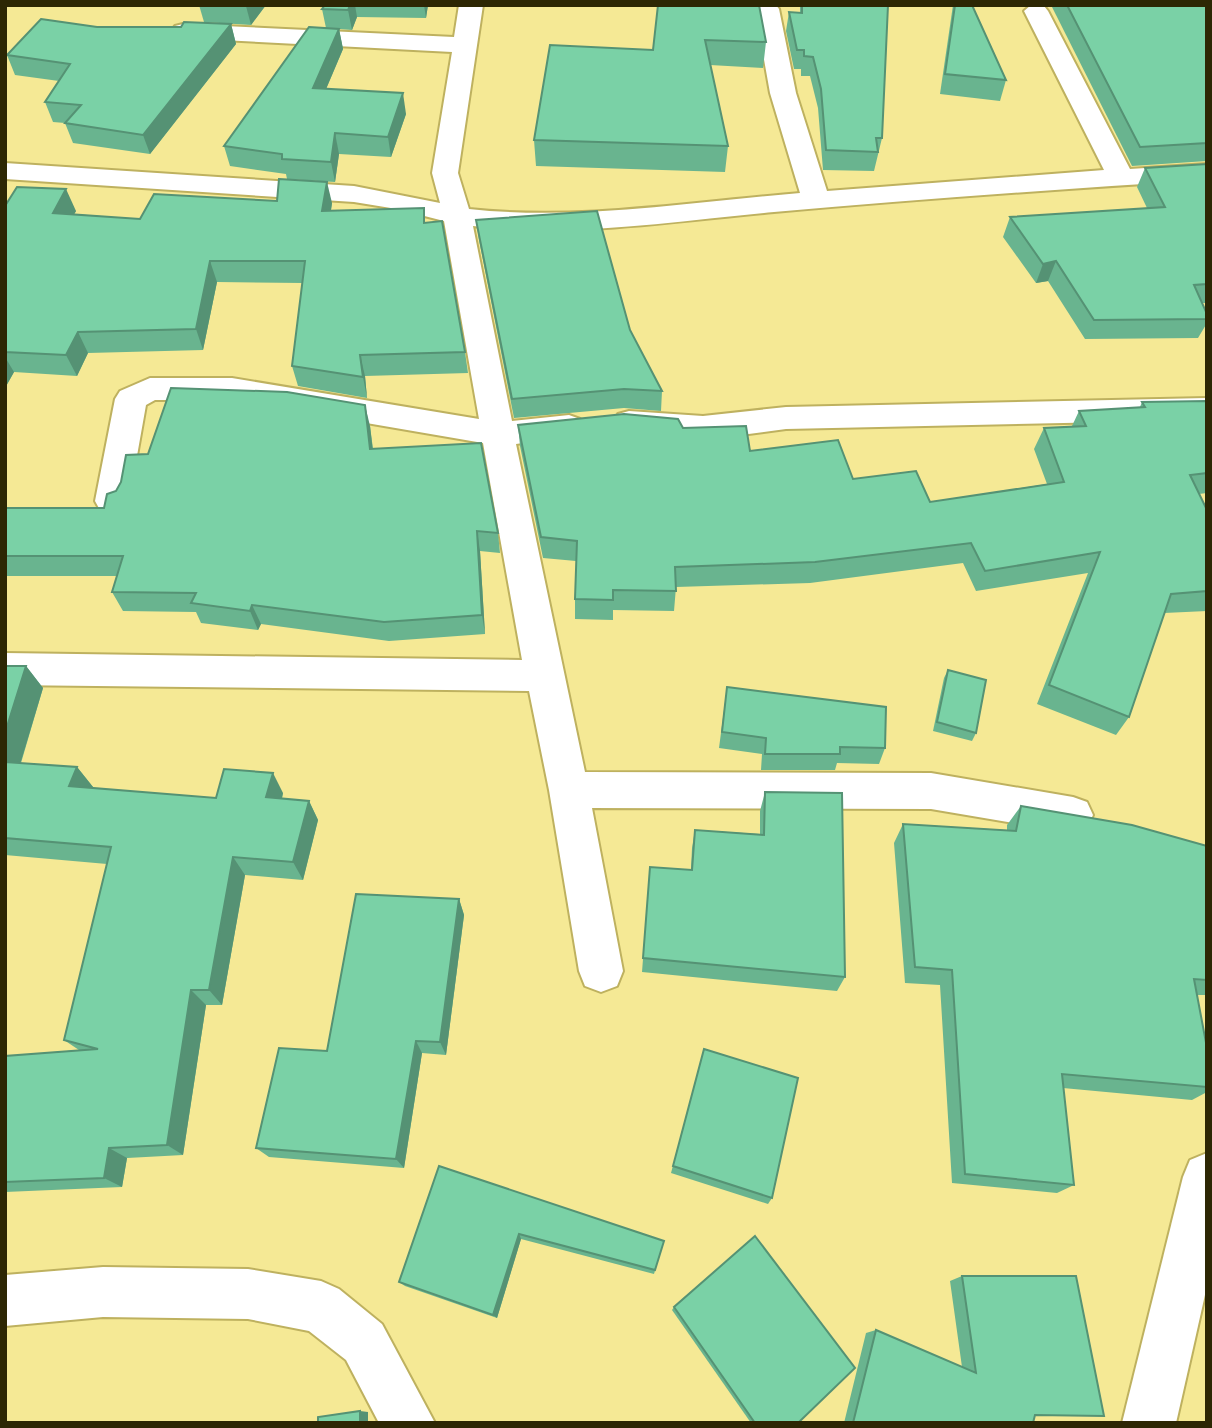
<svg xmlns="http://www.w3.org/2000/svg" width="1212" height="1428" font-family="Quicksand,sans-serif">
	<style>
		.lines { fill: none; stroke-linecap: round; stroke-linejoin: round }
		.minor-casing { stroke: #beb15f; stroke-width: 4 }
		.minor { fill: #fff; fill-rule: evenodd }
		.wall { fill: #69b48f }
		.shaded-wall { fill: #559274 }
		.building { fill: #7ad1a6; stroke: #559274; stroke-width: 2 }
	</style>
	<rect width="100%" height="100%" fill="#f5e995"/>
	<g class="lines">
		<defs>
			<g id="minor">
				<path d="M459,5H483L458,173L469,209C578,221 691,202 800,193L770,93L755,9L758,5H776L779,9L796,93L827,191L1104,170L1024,11L1031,5L1044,6L1048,11L1130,169L1207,164V180C1062,189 918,199 774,212C675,221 572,238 473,226L512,421L569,415L580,419L585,427L580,435L516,444L585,772L931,773L1073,797L1087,802L1093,815L1087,828L1073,833L931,809L592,808L623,971L617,986L601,992L585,986L579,971L549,790L529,691L5,685V653L522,660L483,443L232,400H155L146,405L129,501L124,510L112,514L100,510L95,501L115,399L120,391L150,378H232L479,419L444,221L397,209L354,202L5,179V163L354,186L440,203L432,173L452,52L183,38L175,36L171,31L175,26L183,24L454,37Z"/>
				<polygon points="1207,398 1207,420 786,429 703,440 629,433 618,430 613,422 618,414 629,411 703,416 786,407"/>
				<polygon points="1207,1153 1207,1286 1176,1423 1122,1423 1183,1177 1190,1160"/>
				<polygon points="103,1267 248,1269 321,1281 339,1289 382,1324 435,1423 379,1423 346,1360 309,1331 248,1319 103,1317 5,1326 5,1275"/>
			</g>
		</defs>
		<use href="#minor" class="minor-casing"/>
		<use href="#minor" class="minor"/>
	</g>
	<g class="wall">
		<polygon points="199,5 266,5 251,25 204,22"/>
		<polygon points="325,5 428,5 426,18 357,17 352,30 339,29 343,49 326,89 406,114 391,157 339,154 335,182 287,179 286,174 230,166 224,146 326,28 322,9"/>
		<polygon points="658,5 766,42 763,68 710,65 728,146 725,172 536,166 534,140 653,50"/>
		<polygon points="800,5 888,5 882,138 874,171 823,170 818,108 810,76 801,76 801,69 794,69 786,31 789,12 800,13"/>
		<polygon points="953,5 972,5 1006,80 1000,101 940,94"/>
		<polygon points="1051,5 1207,5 1207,161 1132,166"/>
		<polygon points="231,24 236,44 150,154 73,143 65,123 53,122 45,102 59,81 15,75 7,55 97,27 181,27"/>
		<polygon points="1207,164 1207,303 1202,303 1207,314 1207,323 1198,338 1085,339 1048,281 1036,283 1003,237 1010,217 1147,208 1137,187 1145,168"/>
		<polygon points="332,203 331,211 427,223 465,352 468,373 365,376 367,398 298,386 292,366 303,283 217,282 203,350 88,353 77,376 14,372 5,388 5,206 76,211 74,214 140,219"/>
		<polygon points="476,220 662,391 661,411 624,408 514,418 479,240"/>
		<polygon points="1207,401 1207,493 1199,494 1207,510 1207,611 1164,613 1129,717 1116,735 1037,704 1088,573 976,591 963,563 810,583 676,587 674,611 613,610 613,620 575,619 575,599 576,561 543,558 520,446 518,425 683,428 750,451 853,479 930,502 1047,484 1034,449 1044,428 1072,426 1079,411 1140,407 1142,402"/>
		<polygon points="370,426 373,449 498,533 500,553 480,551 485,634 389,641 261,624 258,630 201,623 196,612 123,611 112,592 117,576 5,576 5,508 104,508 116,491 148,454"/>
		<polygon points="5,666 26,666 43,688 21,763 77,767 93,787 93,788 216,798 283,793 282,799 309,801 318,820 303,880 245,875 222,1005 206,1005 183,1155 127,1158 122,1187 5,1192 5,1056 79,1050 64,1040 107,864 5,855"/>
		<polygon points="948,670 976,733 972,741 933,731 944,678"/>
		<polygon points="727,687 885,748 879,764 837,763 835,770 761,770 762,754 719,748"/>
		<polygon points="765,792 845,977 837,991 642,972 650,867 691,870 692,848 695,830 760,834 760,811"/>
		<polygon points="1021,806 1207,846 1207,994 1205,995 1197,995 1207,1048 1207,1092 1192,1100 1063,1088 1074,1185 1057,1193 952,1183 940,985 905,983 894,843 903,824 1007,830 1007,825"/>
		<polygon points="459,899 464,915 446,1055 422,1053 404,1168 269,1157 256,1148 327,1051"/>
		<polygon points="704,1049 772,1198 768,1204 671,1173"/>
		<polygon points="439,1166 664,1241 654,1274 521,1239 497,1318 405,1286 399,1282"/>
		<polygon points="962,1276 1035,1415 1033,1423 844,1423 866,1333 876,1330 962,1367 950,1281"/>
		<polygon points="674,1307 798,1423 751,1423 672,1310"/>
	</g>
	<g class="shaded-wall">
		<polygon points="246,5 266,5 251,25 246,6"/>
		<polygon points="350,5 355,5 357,17 352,30 348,10"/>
		<polygon points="424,5 428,5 426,18"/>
		<polygon points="231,24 236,44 150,154 143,135"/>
		<polygon points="339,29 343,49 318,108 313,88"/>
		<polygon points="403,93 406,114 391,157 388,137"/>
		<polygon points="335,133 339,154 335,182 331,162"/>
		<polygon points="327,182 332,203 327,233 322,211"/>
		<polygon points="66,189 76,211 63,234 53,213"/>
		<polygon points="210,261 217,282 203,350 196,329"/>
		<polygon points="1056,261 1048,281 1036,283 1043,264"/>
		<polygon points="78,332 88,353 77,376 66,355"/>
		<polygon points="360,355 365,376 367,398 363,377"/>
		<polygon points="5,357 14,372 5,388"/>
		<polygon points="365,405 370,426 375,470 370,449"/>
		<polygon points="477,531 480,551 485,634 482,615"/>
		<polygon points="252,605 261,624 258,630 250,611"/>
		<polygon points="26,666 43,688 15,781 5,770 5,733"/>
		<polygon points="77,767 93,787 86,806 69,786"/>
		<polygon points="273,773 283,793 277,817 266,797"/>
		<polygon points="309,801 318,820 303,880 293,862"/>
		<polygon points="233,857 245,875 222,1005 209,990"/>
		<polygon points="459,899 464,915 446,1055 440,1042"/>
		<polygon points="191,990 206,1005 183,1155 167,1145"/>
		<polygon points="416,1041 422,1053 404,1168 396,1159"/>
		<polygon points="109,1148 127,1158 122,1187 104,1178"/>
		<polygon points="519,1234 521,1239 497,1318 493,1315"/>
		<polygon points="360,1411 368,1412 368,1423 360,1423"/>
	</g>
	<g class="building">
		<polygon points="325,5 350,5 348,10 322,9"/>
		<polygon points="658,5 759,5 766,42 705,40 728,146 534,140 550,45 653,50"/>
		<polygon points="802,5 888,5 882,138 876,138 878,152 826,150 821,89 813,57 804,56 804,50 797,50 789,12 802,13"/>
		<polygon points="955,5 972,5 1006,80 945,74"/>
		<polygon points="1067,5 1207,5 1207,143 1140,147"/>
		<polygon points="41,19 97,27 181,27 184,22 231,24 143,135 65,123 81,105 45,102 70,64 7,55"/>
		<polygon points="309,27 339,29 313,88 403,93 388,137 335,133 331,162 282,159 282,154 224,146"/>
		<polygon points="1207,164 1207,284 1194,285 1207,314 1207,319 1094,320 1056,261 1043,264 1010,217 1165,207 1145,168"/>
		<polygon points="279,179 327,182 322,211 424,208 424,223 442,221 465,352 360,355 363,377 292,366 305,261 210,261 196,329 78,332 66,355 5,352 5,206 17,187 66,189 53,213 140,219 154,194 277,201"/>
		<polygon points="597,211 630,330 662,391 624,389 512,399 476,220"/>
		<polygon points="171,388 287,392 365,405 370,449 481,443 498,533 477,531 482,615 384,622 252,605 250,611 191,603 196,593 112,592 123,556 5,556 5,508 104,508 107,494 116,491 121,482 126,455 148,454"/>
		<polygon points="1207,401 1207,473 1190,475 1207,510 1207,591 1171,594 1129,717 1049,685 1100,552 985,571 971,543 815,562 675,567 676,591 613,590 613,600 575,599 577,541 541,537 518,425 624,414 678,419 683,428 746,426 750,451 838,440 853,479 916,471 930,502 1064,482 1044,428 1086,426 1079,411 1145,407 1142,402"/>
		<polygon points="5,666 26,666 5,733"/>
		<polygon points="948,670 986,680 976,733 937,722"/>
		<polygon points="727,687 886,707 885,748 840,747 840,754 765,754 766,738 722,732"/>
		<polygon points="5,762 77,767 69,786 216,798 224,769 273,773 266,797 309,801 293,862 233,857 209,990 191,990 167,1145 109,1148 104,1178 5,1182 5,1056 98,1049 64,1040 111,847 5,838"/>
		<polygon points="765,792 842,793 845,977 643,958 650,867 692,870 695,830 764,835"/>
		<polygon points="1021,806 1132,825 1207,846 1207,980 1194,979 1207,1048 1207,1087 1062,1074 1074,1185 965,1174 952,970 915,967 903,824 1016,831"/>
		<polygon points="356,894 459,899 440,1042 416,1041 396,1159 256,1148 279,1048 327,1051"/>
		<polygon points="704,1049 798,1078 772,1198 673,1166"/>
		<polygon points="439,1166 664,1241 655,1270 519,1234 493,1315 399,1282"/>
		<polygon points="755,1236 855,1368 798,1423 755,1423 674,1307"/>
		<polygon points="962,1276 1076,1276 1104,1416 1035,1415 1033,1423 853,1423 876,1330 976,1373"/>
		<polygon points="360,1411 360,1423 318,1423 318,1417"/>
	</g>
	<rect width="1212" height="1428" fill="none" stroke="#2d2704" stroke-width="14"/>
</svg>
